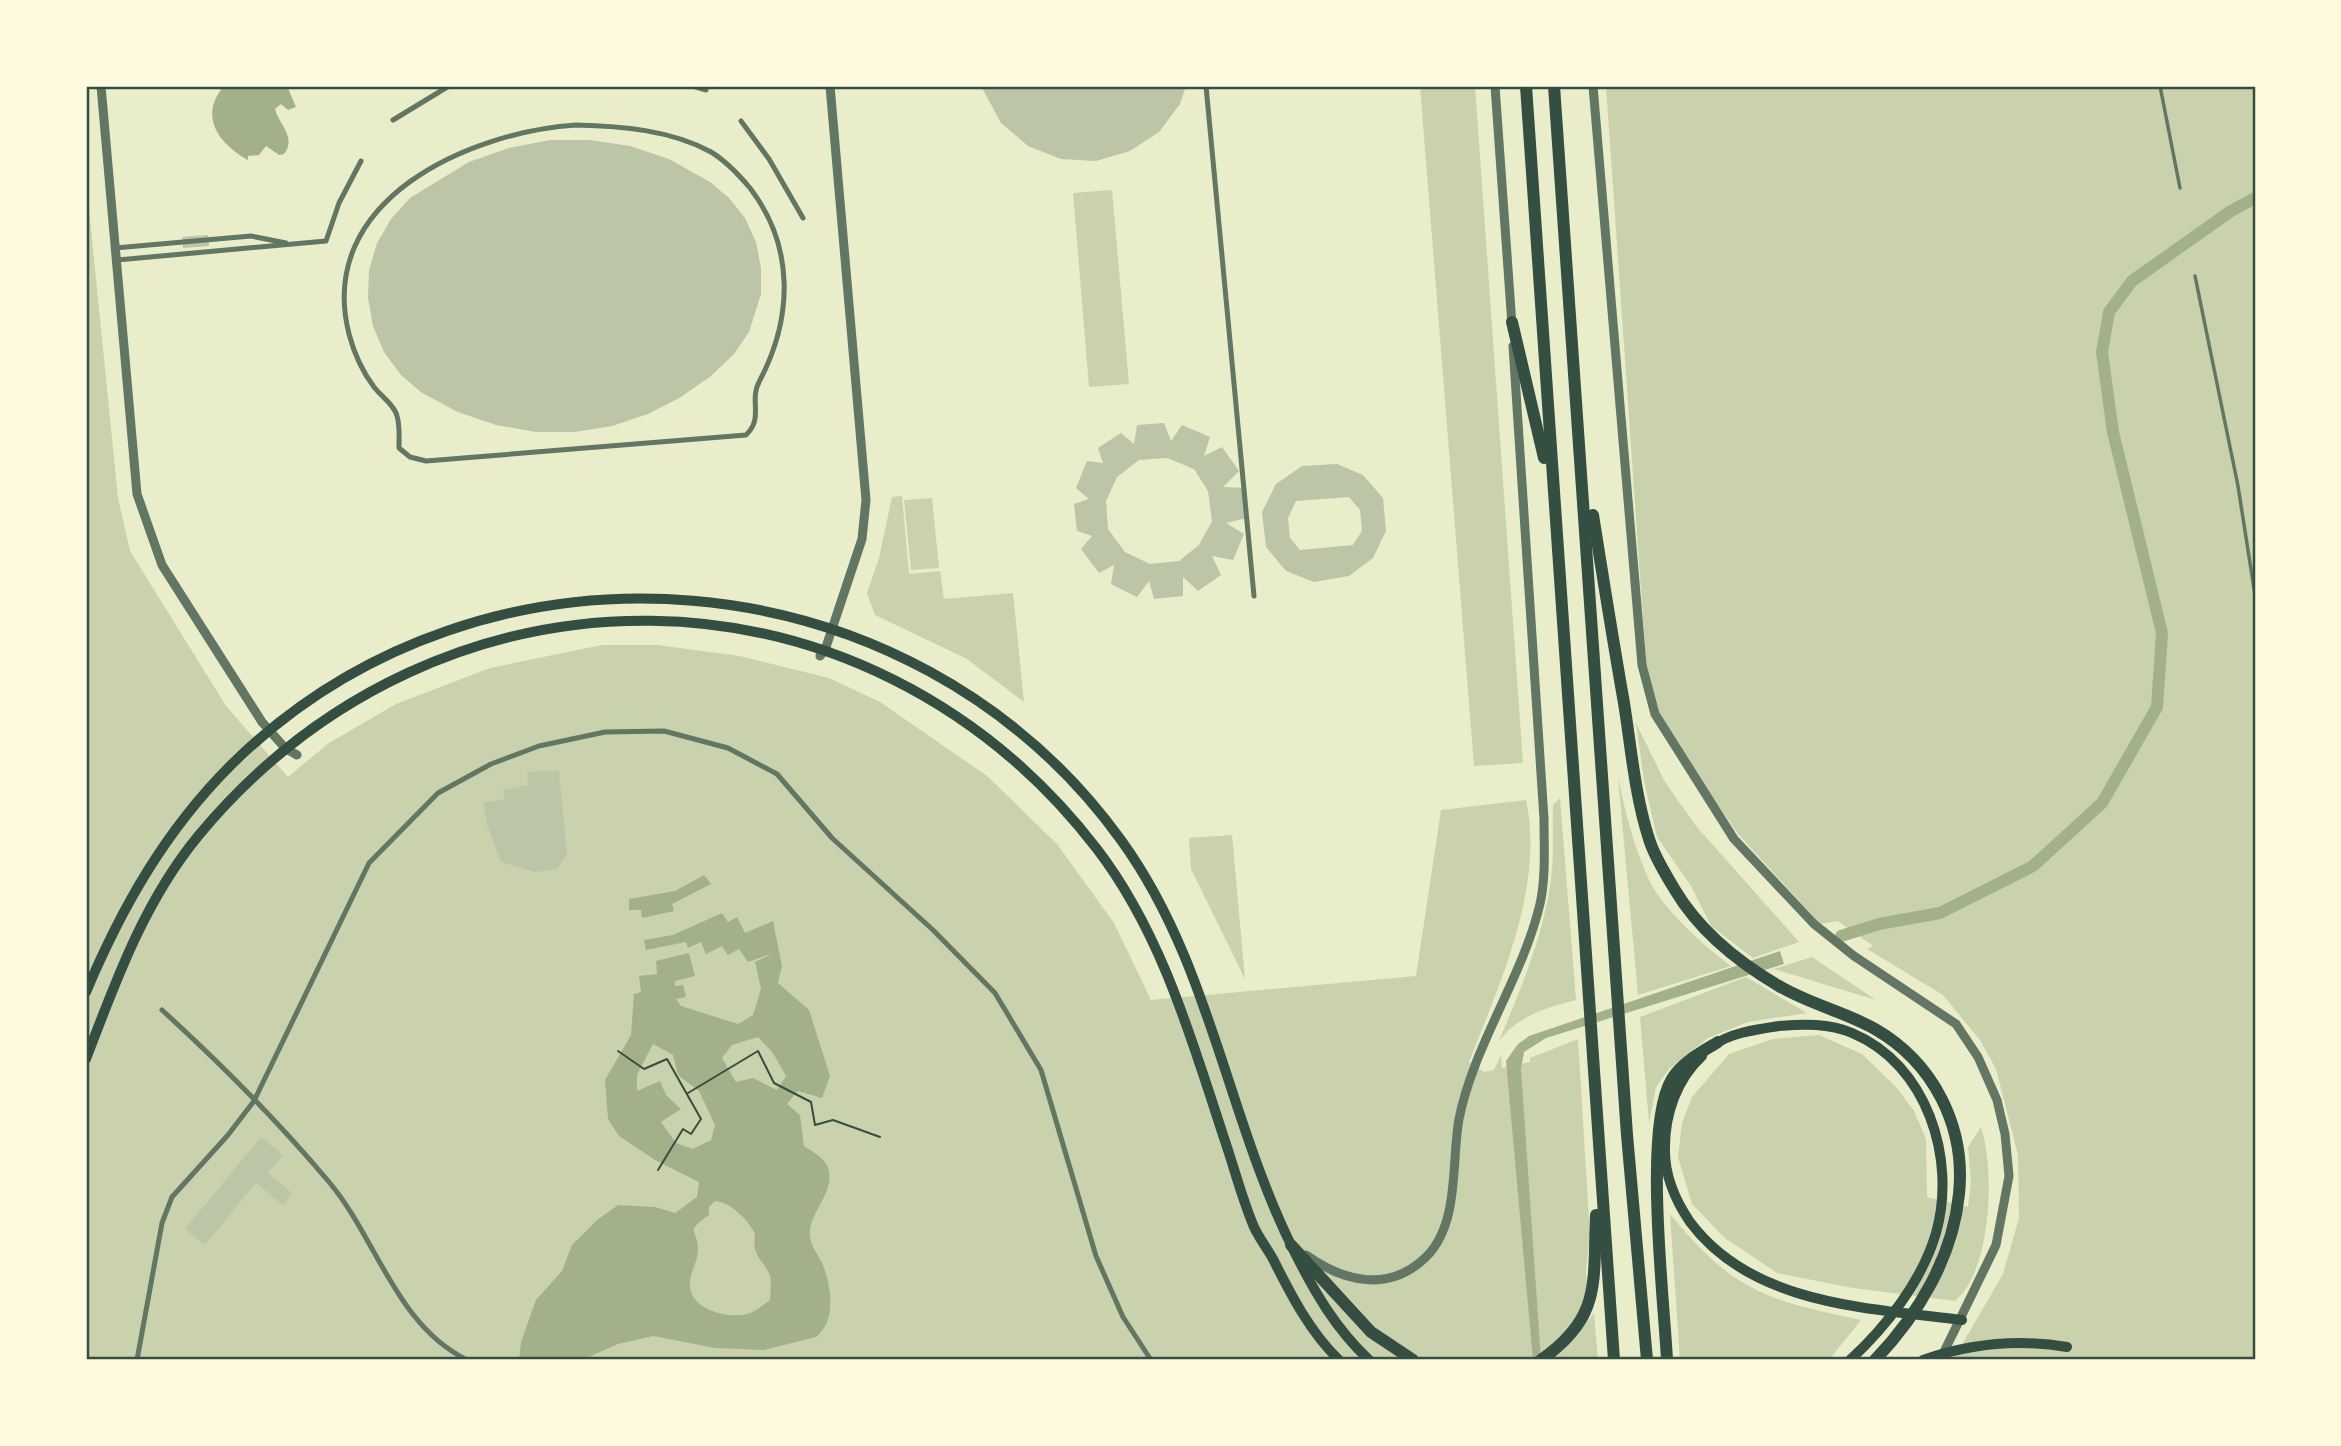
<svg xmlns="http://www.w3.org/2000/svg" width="2341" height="1446" font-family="'Source Sans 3',sans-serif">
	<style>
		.green { fill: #cad2ad }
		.water { fill: #a3b18a; fill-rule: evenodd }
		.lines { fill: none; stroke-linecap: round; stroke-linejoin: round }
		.canal { stroke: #a3b18a; stroke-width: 12 }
		.building { fill: #bcc5a7; fill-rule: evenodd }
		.path { stroke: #344e41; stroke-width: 2 }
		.service { stroke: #617663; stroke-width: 3.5 }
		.pedestrian { stroke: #617663; stroke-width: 5 }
		.tertiary { stroke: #617663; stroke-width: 9 }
		.secondary { stroke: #344e41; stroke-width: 10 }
		.motorway { stroke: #344e41; stroke-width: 12 }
		.neatline { fill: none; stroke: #344e41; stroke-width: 2.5 }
	</style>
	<rect width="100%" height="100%" fill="#e9edc9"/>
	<g class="green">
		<polygon points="1420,86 1475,86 1523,763 1474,766"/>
		<polygon points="1606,86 2255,86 2255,1360 1953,1360 2003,1274 2019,1218 2018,1155 1996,1069 1980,1040 1943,995 1867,949 1873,946 1838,921 1820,924 1739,835 1711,795 1658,711 1646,662"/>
		<path d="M86,179L118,498L130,551L226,706L288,777L329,743L396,704L490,668L602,645H657L740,656L829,678L880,702L987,776L1057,844L1114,923L1151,1000L1416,976L1441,810L1526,800C1545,885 1500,983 1469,1062L1484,1072L1494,1070L1501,1055L1502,1068L1530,1062V1058L1578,1039L1590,1235L1586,1269L1589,1320L1594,1313L1598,1360H86Z"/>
		<polygon points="1112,190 1129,384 1089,387 1073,193"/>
		<polygon points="902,496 909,574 940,571 944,599 1013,593 1024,702 967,659 875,615 867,593 879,558 892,497"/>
		<polygon points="932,498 939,568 911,570 904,500"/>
		<polygon points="1636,723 1665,782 1696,826 1799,942 1753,958 1711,926 1691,886 1657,837 1644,781"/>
		<path d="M1618,777C1625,812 1634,847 1649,880C1663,909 1705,947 1731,966L1638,995Z"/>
		<path d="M1560,798L1576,1000C1546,1008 1519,1015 1499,1041C1522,986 1546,930 1552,870C1554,849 1552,827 1553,805Z"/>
		<polygon points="1232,835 1245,979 1191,869 1189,838"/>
		<polygon points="1812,957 1876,1000 1774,969"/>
		<polygon points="1746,977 1807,1013 1748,1022 1708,1038 1669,1069 1656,1087 1649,1123 1640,1017"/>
		<path d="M1819,1035L1862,1054L1897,1088L1914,1111L1926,1139L1927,1197L1968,1207L1971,1182L1968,1147L1981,1127C1995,1170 1992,1270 1955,1301L1853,1288L1777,1273L1725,1238L1692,1204L1678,1157L1682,1123L1692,1097L1729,1054L1773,1039Z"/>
		<path d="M1670,1214C1734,1292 1766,1300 1861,1320L1829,1360H1680Z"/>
	</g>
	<g class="water">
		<path d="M224,86H287L296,107L288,110L281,104L275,109C279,125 297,137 284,154L279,155L266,146L259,155L248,156V160C219,144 198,116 224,86Z"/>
		<polygon points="704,875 711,884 672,904 674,911 642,918 641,910 629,910 629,899 675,891"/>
		<path d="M722,913L728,922L737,917L745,933L773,921L782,966L778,983L809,1010L830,1076L822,1098L798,1091L787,1104L800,1115L804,1146C813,1152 825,1158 828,1168C836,1193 808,1212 810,1236C811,1248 819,1255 823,1265C831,1287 837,1320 816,1337L764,1350L715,1348L653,1336L618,1344L582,1360H519L521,1342L536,1300L562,1271L572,1245L597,1220L618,1205L655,1207L675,1213L697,1197L699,1182L655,1160L619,1136L608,1119L605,1080L631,1035L634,994L641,992L639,976L657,974L656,961L689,953L695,976L675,981V986L683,985L686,997L676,999L681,1006L738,1024L753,1015L761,989L755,962L773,953L748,962L739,949L728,955L722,946L706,954L701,942L688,948L686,942L646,950L644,940L673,935ZM758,1037L773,1053L786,1076L777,1090L753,1078L736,1082L722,1058L732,1045ZM653,1044L673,1055L678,1075L699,1091L715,1125L711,1140L693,1149L676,1143L661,1122L681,1109L666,1095L660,1081L637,1091V1075ZM715,1201C731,1202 748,1220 755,1234C751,1256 764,1260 770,1276C772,1284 770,1292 770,1300C763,1305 755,1312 747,1314C729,1319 691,1310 690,1286C689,1274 698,1261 698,1250C698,1227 683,1234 709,1215V1207Z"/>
		<polygon points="1780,951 1784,964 1546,1038 1524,1052 1521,1069 1541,1360 1533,1360 1506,1061 1518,1044 1529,1036"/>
	</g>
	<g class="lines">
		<polyline class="canal" points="1841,936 1879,924 1940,913 2033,866 2102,803 2157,707 2162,633 2113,432 2102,352 2109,312 2132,281 2231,211 2255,198"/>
	</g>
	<g class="building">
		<polygon points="981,86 1186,86 1180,104 1159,132 1130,151 1096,161 1061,159 1028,146 1001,123"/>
		<polygon points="550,140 590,140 630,146 669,159 710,182 729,198 745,218 756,242 761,268 761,294 749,332 734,354 711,376 681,397 648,414 612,426 575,432 536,432 496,425 458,412 422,393 401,375 384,352 373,326 368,298 369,270 377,243 391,219 410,198 469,162 509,148"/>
		<polygon points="208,235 209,246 183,248 182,237"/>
		<path d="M1164,423L1171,441L1182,425L1210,437L1204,456L1222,447L1239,471L1223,487L1246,488L1247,518L1226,523L1244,534L1233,560L1212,556L1221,575L1198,591L1183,577V596L1154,599L1149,581L1137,597L1111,584L1114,565L1099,573L1081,549L1092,536L1077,531L1074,504L1089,499L1076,488L1087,461L1103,463L1098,448L1121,433L1134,444L1137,425ZM1167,458L1194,469L1208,491L1212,521L1199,545L1179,561L1150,564L1125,552L1108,529L1106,501L1117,477L1139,460Z"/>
		<path d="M1337,464L1363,475L1383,498L1386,531L1373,558L1349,576L1314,582L1286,571L1266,547L1262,512L1276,484L1302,466ZM1349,497L1360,510L1362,531L1353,545L1300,550L1290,538L1288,518L1296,501Z"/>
		<polygon points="559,770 567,854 557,869 535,872 501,862 487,824 483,802 504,800 503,790 528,785 527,772"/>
		<polygon points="261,1137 283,1155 268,1173 292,1193 283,1205 256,1183 205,1245 185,1229"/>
	</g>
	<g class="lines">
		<g class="path">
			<polyline points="618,1051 644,1069 667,1059 701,1119 691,1134 683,1129 658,1170"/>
			<polyline points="688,1093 758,1051 774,1083 811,1102 815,1125 833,1120 880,1137"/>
		</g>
		<g class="service">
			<polyline points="2160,86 2180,188"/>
			<polyline points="2195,276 2238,486 2255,595"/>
		</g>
		<g class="pedestrian">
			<polyline points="693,86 706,90"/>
			<polyline points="1206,86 1254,596"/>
			<polyline points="393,120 449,86"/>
			<polyline points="741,121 769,159 803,218"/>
			<path d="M576,125C621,126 671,130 711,152C726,161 739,175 750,188C795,247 793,318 759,382C749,401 764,418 746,435L426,461L410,457L399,448C399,438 400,425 397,416C395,406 380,395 374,387C362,371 354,353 349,334C315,200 469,132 576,125Z"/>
			<polyline points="115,248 251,236 286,243"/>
			<polyline points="117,260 326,241 339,203 361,161"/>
			<path d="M162,1010C220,1063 278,1121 329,1182C377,1239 396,1325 467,1360"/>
			<polyline points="137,1360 162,1223 172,1197 228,1135 254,1101 369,863 438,793 491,764 539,746 605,732 664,731 728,748 777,774 832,838 933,930 995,993 1041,1070 1096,1256 1123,1317 1151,1360"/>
		</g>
		<g class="tertiary">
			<polyline points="101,86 137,494 162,565 262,722 285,748 297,755"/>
			<polyline points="1495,86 1512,325"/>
			<polyline points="1593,86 1642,665 1655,714 1734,839 1814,924 1854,956 1956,1024 1978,1057 1997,1100 2005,1134 2009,1176 1996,1245 1943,1354"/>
			<polyline points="820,656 825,650 862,539 866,500 830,86"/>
			<path d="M1306,1255C1344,1282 1389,1293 1426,1257C1460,1223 1451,1163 1459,1119C1474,1044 1522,979 1540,904C1546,877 1544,847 1544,819L1513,346"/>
		</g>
		<g class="secondary">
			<path d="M86,992C122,907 165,831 231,765C484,515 913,552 1121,840C1211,964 1227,1119 1295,1253C1315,1293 1336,1329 1369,1360"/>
			<path d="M1713,1046C1728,1033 1759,1029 1779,1026C1803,1024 1829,1023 1852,1033C1927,1064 1957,1159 1936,1233C1922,1281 1886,1327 1850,1360"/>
			<path d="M1702,1056C1677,1079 1665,1114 1665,1147C1664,1174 1675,1200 1690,1222C1752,1305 1867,1308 1962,1320"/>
			<path d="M86,1059C116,980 145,900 199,835C440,545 866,549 1097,849C1162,934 1191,1038 1224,1138C1234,1167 1242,1199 1254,1227C1259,1238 1267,1248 1273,1259C1291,1295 1310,1332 1339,1360"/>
			<path d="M1923,1360C1969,1344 2019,1339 2067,1347"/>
		</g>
		<g class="motorway">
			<polyline points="1526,86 1614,1360"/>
			<polyline points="1554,86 1627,1135 1647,1360"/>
			<polyline points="1512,322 1544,458"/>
			<path d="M1593,515C1603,578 1613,641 1624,703C1631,747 1635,796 1649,839C1654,856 1666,875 1675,890C1700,932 1738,962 1779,986C1809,1004 1845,1012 1875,1029C1934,1063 1966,1127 1959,1194C1953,1257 1918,1315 1875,1360"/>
			<polyline points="1291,1245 1371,1332 1413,1360"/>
			<path d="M1541,1360C1602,1317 1593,1283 1596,1215"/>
			<path d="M1667,1360C1664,1299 1643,1126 1672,1079C1682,1062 1702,1052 1718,1042"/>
		</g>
	</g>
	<rect width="2341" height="1446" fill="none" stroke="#fefae0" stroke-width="175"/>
	<rect x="88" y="88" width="2166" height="1270" class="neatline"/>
</svg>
